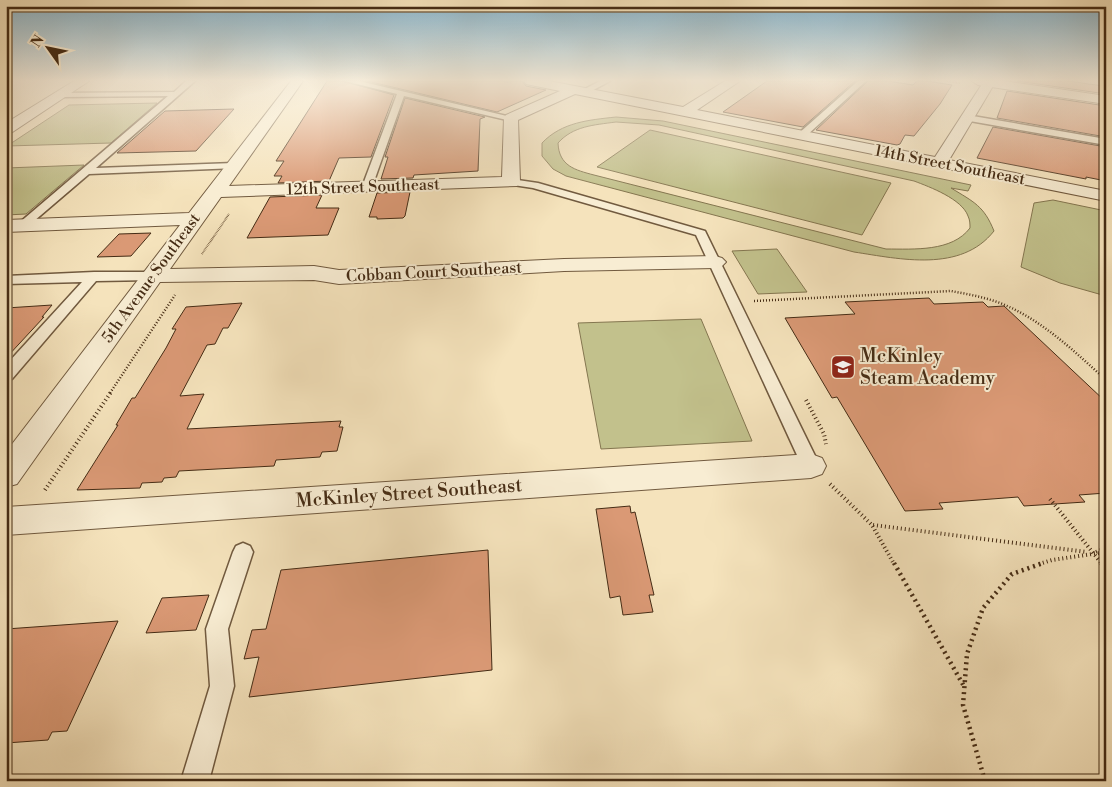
<svg xmlns="http://www.w3.org/2000/svg" width="1112" height="787" font-family="'Libre Bodoni',serif">
	<style>
		.green { fill: #c2c18c; stroke: #847650; fill-rule: evenodd }
		.building { fill: #da9975; stroke: #452c15 }
		.lines { fill: none; stroke-linecap: round; stroke-linejoin: round }
		.service-casing { stroke: #715a3f; stroke-width: 3 }
		.minor-casing { stroke: #715a3f; stroke-width: 2 }
		.tertiary-casing { stroke: #715a3f; stroke-width: 2 }
		.path-far3 { stroke: #452c15; stroke-width: 2; stroke-dasharray: 0.5 1; stroke-linecap: butt }
		.path-far2 { stroke: #452c15; stroke-width: 2.5; stroke-dasharray: 1 2; stroke-linecap: butt }
		.path-far1 { stroke: #452c15; stroke-width: 4; stroke-dasharray: 1 3; stroke-linecap: butt }
		.path { stroke: #452c15; stroke-width: 4.5; stroke-dasharray: 2 4; stroke-linecap: butt }
		.service { fill: #f8edd3; fill-rule: evenodd }
		.minor { fill: #f8edd3; fill-rule: evenodd }
		.tertiary { fill: #f8edd3; fill-rule: evenodd }
		.labels { text-anchor: middle; dominant-baseline: central; stroke-width: 4; stroke-linejoin: round; paint-order: stroke }
		.far-street-label { font-size: 16px; fill: #452c15; stroke: #f8edd3 }
		.poi-label { font-size: 19px; fill: #452c15; stroke: #f8edd3; text-anchor: start }
		.street-label { font-size: 19px; fill: #452c15; stroke: #f8edd3 }
	</style>
	<rect width="100%" height="100%" fill="#f5e3bc"/>
	<filter id="stains"><feTurbulence type="fractalNoise" baseFrequency=".004" numOctaves="4"/><feColorMatrix values="0 0 0 0 .2 0 0 0 0 .09 0 0 0 0 .02 0 0 0 .5 -.17"/></filter>
	<radialGradient id="worn" r=".72"><stop offset=".6" stop-color="#630" stop-opacity="0"/><stop offset="1" stop-color="#630" stop-opacity=".3"/></radialGradient>
	<g class="green">
		<polygon points="157,103 111,143 7,146 69,105"/>
		<path d="M616,117L663,121L971,185L968,191L951,188C974,202 984,206 994,231C961,273 900,259 854,252L566,176L553,169L542,156V143C562,122 589,120 616,117ZM616,122L659,125L914,181C930,187 962,199 968,216C970,220 970,224 970,228C952,252 914,249 886,249L594,175C575,170 559,166 558,143C573,126 594,125 616,122Z"/>
		<polygon points="650,130 891,183 862,235 597,167"/>
		<polygon points="84,165 26,214 6,215 6,194 8,192 6,192 6,168"/>
		<polygon points="1053,200 1106,211 1106,296 1060,283 1021,267 1034,203"/>
		<polygon points="777,249 807,292 758,294 732,251"/>
		<polygon points="701,319 752,441 601,449 578,323"/>
	</g>
	<g class="building">
		<polygon points="327,81 343,81 394,95 371,157 339,158 329,181 278,183 282,176 274,176 284,161 276,161"/>
		<polygon points="367,81 522,81 526,86 546,90 497,112"/>
		<polygon points="767,81 855,81 803,127 723,112"/>
		<polygon points="868,81 888,81 913,85 917,81 927,81 952,85 940,104 914,136 905,135 900,144 897,145 816,130"/>
		<polygon points="1017,81 1070,81 1088,84 1106,86 1106,94"/>
		<polygon points="1007,91 1106,106 1106,137 997,118"/>
		<polygon points="405,98 485,117 480,119 478,171 414,175 413,178 381,179 388,157 385,157"/>
		<polygon points="234,109 196,151 117,153 165,111"/>
		<polygon points="993,127 1106,147 1106,181 1086,177 1086,179 977,158"/>
		<polygon points="410,192 405,216 403,218 377,219 377,217 369,217 377,193"/>
		<polygon points="322,195 316,208 339,208 328,235 247,238 270,197"/>
		<polygon points="151,233 131,256 97,257 119,234"/>
		<polygon points="929,298 934,304 983,302 988,307 1004,306 1106,402 1106,493 1079,495 1085,502 1024,506 1018,497 939,503 943,509 905,511 837,397 832,398 785,318 855,314 845,302"/>
		<polygon points="242,303 228,328 223,328 215,344 207,345 180,396 204,394 187,429 341,421 339,427 343,427 337,451 322,452 320,457 276,460 274,466 179,471 176,477 164,478 162,482 142,483 140,488 77,490 118,425 116,425 132,398 135,398 166,348 176,329 172,329 186,307"/>
		<polygon points="52,305 42,317 44,317 6,358 6,308"/>
		<polygon points="630,506 631,513 635,512 654,595 649,595 653,612 623,615 620,596 610,598 596,509"/>
		<polygon points="488,550 492,670 249,697 259,657 244,659 252,630 266,629 281,570"/>
		<polygon points="209,595 196,630 146,633 162,598"/>
		<polygon points="118,621 67,731 52,732 48,740 6,743 6,629"/>
	</g>
	<g class="lines">
		<defs>
			<g id="service">
				<polygon points="186,81 195,81 96,168 234,163 237,164 237,168 89,174 27,227 19,227 17,225 19,223 168,96 60,97 57,97 57,93 174,92"/>
				<polygon points="345,81 359,81 515,118 511,121 404,96 372,187 367,190 362,187 397,94"/>
				<polygon points="600,81 610,81 586,94 579,92"/>
				<polygon points="858,81 866,81 805,137 799,137 799,133"/>
				<polygon points="967,115 1106,139 1106,145 964,120 963,118"/>
				<polygon points="511,179 538,183 705,231 820,466 817,471 811,473 805,471 802,466 696,235 533,188 507,184 507,180"/>
				<polygon points="94,272 153,272 159,276 153,280 96,281 12,379 6,380 6,365 82,282 6,284 6,276"/>
				<polygon points="243,543 250,546 253,552 228,629 234,686 209,781 181,781 210,686 206,629 233,552 236,546"/>
			</g>
			<g id="minor">
				<polygon points="74,81 89,81 11,133 6,134 6,123"/>
				<polygon points="291,81 303,81 229,186 502,177 504,118 506,115 560,91 526,84 524,81 549,81 683,107 725,81 740,81 697,110 935,157 984,81 996,81 949,160 1106,191 1106,201 575,94 518,120 520,182 517,186 221,197 170,269 314,266 339,270 564,259 715,256 722,258 726,262 722,266 715,268 564,271 339,284 314,280 160,282 17,484 6,487 6,452 180,225 6,232 6,220 189,213"/>
				<polygon points="811,454 822,458 826,466 822,474 811,478 6,535 6,507"/>
			</g>
			<polygon id="tertiary" points="972,81 1004,81 1106,96 1106,104 978,85"/>
		</defs>
		<use href="#service" class="service-casing"/>
		<use href="#minor" class="minor-casing"/>
		<use href="#tertiary" class="tertiary-casing"/>
		<g class="path-far3">
			<polyline points="503,81 512,83"/>
			<polyline points="946,81 960,83"/>
			<polyline points="202,254 229,214"/>
		</g>
		<g class="path-far2">
			<path d="M754,301L951,291C967,294 984,297 1000,303C1041,319 1074,351 1106,380"/>
			<polyline points="110,393 175,295"/>
		</g>
		<g class="path-far1">
			<polyline points="806,400 824,434 826,444"/>
			<polyline points="830,484 872,525 894,564"/>
			<polyline points="45,490 111,392"/>
			<polyline points="1050,499 1102,564"/>
			<polyline points="873,525 1087,552"/>
			<polyline points="1096,552 1106,548"/>
			<polyline points="1039,564 1052,560 1106,552"/>
		</g>
		<g class="path">
			<polyline points="894,563 965,688"/>
			<polyline points="1101,563 1106,569"/>
			<polyline points="985,781 963,705 967,654 983,608 1012,574 1043,563"/>
		</g>
		<use href="#service" class="service"/>
		<use href="#minor" class="minor"/>
		<use href="#tertiary" class="tertiary"/>
	</g>
	<linearGradient id="sky" x2="0" y2="1"><stop stop-color="#89b8d1"/><stop offset="0.42" stop-color="#faf2e1"/><stop offset="1" stop-color="#faf2e1" stop-opacity="0"/></linearGradient>
	<rect width="1112" height="191" fill="url(#sky)"/>
	<defs>
		<symbol id="school-square" viewBox="-11 -11 22 22"><rect x="-9" y="-9" width="18" height="18" rx="4" fill="#8f2418" stroke="#f8edd3"/><path d="M0-5L7-2L0 1L-7-2ZM-4 1L0 2.5L4 1V4Q0 6-4 4Z" fill="#fff"/></symbol>
	</defs>
	<g fill-rule="evenodd">
		<use href="#school-square" x="829" y="353" width="28" height="28"/>
	</g>
	<g class="labels">
		<g class="far-street-label">
			<text transform="translate(950 165) rotate(11)">14th Street Southeast</text>
			<text transform="translate(363 187) rotate(-2)">12th Street Southeast</text>
			<text transform="translate(434 272) rotate(-3)">Cobban Court Southeast</text>
			<text transform="translate(151 278) rotate(-54)">5th Avenue Southeast</text>
		</g>
		<g class="poi-label">
			<text x="860" y="356">McKinley<tspan x="860" dy="22">Steam Academy</tspan></text>
		</g>
		<g class="street-label">
			<text transform="translate(409 493) rotate(-4)">McKinley Street Southeast</text>
		</g>
	</g>
	<rect width="1112" height="787" fill="none" stroke="#f5e3bc" stroke-width="25"/>
	<rect x="8" y="8" width="1097" height="772" fill="none" stroke="#452c15" stroke-width="2.5"/>
	<rect x="12" y="12" width="1087" height="762" fill="none" stroke="#452c15"/>
	<g transform="translate(48 48) rotate(303)" stroke="#f8edd3" stroke-width="4" paint-order="stroke">
	<path d="M0-4L9 19L0 12L-9 19Z" fill="#452c15"/>
	<text y="-8" font-size="14" font-weight="bold" text-anchor="middle" fill="#452c15">N</text>
	</g>
	<rect width="100%" height="100%" filter="url(#stains)"/>
	<rect width="100%" height="100%" fill="url(#worn)"/>
</svg>
